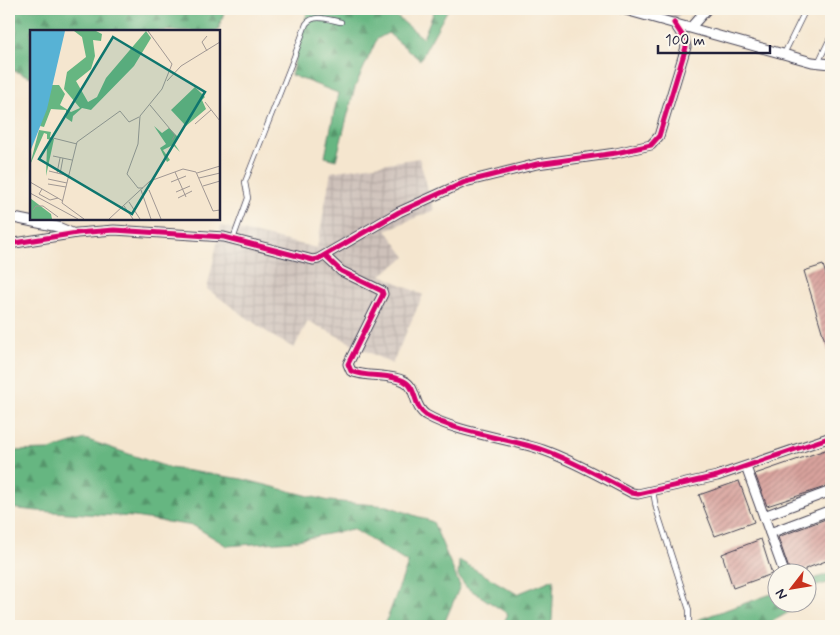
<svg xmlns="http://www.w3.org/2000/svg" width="840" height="635" font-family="Mynerve,sans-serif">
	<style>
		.industrial { fill: url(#industrial-grid) }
		.forest { fill: url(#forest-firs); stroke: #446c5e }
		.building { fill: url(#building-hatch) }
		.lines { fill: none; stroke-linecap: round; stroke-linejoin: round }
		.service-casing { stroke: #423f51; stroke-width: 6 }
		.minor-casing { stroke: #423f51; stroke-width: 11 }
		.service { stroke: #fff; stroke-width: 4.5 }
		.minor { stroke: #fff; stroke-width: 9 }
		.cycleway-casing { stroke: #fbf7ec; stroke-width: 8 }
		.cycleway { stroke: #d6006c; stroke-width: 5 }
		.inset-road { fill: none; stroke: #a19894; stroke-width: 1 }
		.view { fill: #0f766e; fill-opacity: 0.15; stroke: #0f766e; stroke-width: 2.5 }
		.inset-edge { fill: none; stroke: #22223b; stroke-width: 2.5 }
	</style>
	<defs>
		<pattern id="industrial-grid" width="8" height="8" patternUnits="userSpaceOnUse" patternTransform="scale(1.25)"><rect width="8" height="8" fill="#cec1ba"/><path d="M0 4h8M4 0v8" fill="none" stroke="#b1a6a1"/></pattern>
		<pattern id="forest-firs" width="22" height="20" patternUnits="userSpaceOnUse" patternTransform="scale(1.25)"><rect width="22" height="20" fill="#66b681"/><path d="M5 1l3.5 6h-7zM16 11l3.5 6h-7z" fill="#54946b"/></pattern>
		<pattern id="building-hatch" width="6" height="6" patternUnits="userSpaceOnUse" patternTransform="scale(1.25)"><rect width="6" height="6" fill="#d9a39d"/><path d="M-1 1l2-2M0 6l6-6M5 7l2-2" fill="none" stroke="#b08481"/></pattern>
	</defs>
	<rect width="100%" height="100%" fill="#fbf7ec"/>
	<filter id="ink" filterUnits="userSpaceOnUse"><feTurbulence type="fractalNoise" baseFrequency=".02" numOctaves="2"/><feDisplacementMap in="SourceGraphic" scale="10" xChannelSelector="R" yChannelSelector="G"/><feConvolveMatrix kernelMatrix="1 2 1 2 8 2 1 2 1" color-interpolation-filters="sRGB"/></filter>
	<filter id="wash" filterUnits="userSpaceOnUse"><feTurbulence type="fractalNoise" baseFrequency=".0096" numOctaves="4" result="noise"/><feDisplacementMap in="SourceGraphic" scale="20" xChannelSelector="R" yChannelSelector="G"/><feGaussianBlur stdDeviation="1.12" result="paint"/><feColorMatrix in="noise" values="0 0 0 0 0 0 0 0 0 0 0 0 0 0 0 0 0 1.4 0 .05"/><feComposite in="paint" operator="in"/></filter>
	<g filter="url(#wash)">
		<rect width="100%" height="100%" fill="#f5e6cf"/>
		<g class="industrial">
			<polygon points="647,9 684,9 675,20"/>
			<polygon points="419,158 434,210 386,230 406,257 381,275 423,295 392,364 308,321 294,348 274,337 207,289 221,226 317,248 331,172"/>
		</g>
		<g class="forest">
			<polygon points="11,9 225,9 218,31 31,31 31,77 9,69 9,59 17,29 9,24 9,14"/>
			<polygon points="308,9 379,9 396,16 423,38 435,9 448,9 420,60 388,33 377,39 355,87 336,160 325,157 338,93 291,75"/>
			<polygon points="85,439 170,468 242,479 329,501 388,506 433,522 460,586 443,626 383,626 389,614 408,563 353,529 292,541 227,546 194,526 134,517 38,511 9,508 9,451 50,450"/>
			<polygon points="459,560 517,594 554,579 552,621 547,626 502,626 508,614 466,587 458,576"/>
			<polygon points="831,573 831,582 813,587 815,598 808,602 808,581"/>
			<polygon points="777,592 778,602 807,602 764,626 731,626 728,622 715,626 697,626 697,620"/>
		</g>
		<g id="blocks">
			<g class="building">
				<polygon points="823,265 831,291 831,358 830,358 804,271"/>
				<polygon points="831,448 831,485 767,506 755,474"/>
				<polygon points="739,481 754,522 715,536 699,495"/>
				<polygon points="831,517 831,559 805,569 805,571 801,572 790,572 778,537"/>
				<polygon points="761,539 772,574 733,588 722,554"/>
			</g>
		</g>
	</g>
	<g filter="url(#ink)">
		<use href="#blocks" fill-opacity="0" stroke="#423f51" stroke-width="1"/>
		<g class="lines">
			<defs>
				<g id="service">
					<polyline points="784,54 806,9"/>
					<polyline points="818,63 831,36"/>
					<path d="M233,239L248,198L245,182L294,57L306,24C314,13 330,20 341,22"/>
					<polyline points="653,491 656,508 689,610 689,626"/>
				</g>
				<g id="minor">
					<polyline points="622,9 812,62 831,64"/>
					<polyline points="691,27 707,9"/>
					<polyline points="9,217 58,227 72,233"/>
					<polyline points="9,244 77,233 114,230 224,237 313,260 318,259 399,212 465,182 537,164 616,153 651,145 659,136 686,47 684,38 674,23"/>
					<path d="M325,256L341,271L382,291L383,294L348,364L351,371C367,378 388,373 404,381C417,387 413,407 426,415C457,433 508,438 543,450C574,461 603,478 632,493L638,494L717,476L831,437"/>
					<polyline points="746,467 784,572"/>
					<polyline points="764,516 831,491"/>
					<polyline points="770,533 831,510"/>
				</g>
			</defs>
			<use href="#service" class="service-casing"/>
			<use href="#minor" class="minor-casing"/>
			<use href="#service" class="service"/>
			<use href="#minor" class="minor"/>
			<defs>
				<g id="cycleway">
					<polyline points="9,244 77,233 114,230 224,237 313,260 318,259 399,212 465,182 537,164 616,153 651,145 659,136 686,47 684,38 674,23"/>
					<path d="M325,256L341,271L382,291L383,294L348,364L351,371C367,378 388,373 404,381C417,387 413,407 426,415C457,433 508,438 543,450C574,461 603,478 632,493L638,494L717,476L831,437"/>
				</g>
			</defs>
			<use href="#cycleway" class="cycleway-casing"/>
			<use href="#cycleway" class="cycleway"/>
		</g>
	</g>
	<g transform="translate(30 30)">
		<rect width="190" height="190" fill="#f5e6cf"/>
		<path d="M44,1H66L72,4L71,11L63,10L65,26L61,39L46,51L58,72L67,67L76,48L116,1L121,8L104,36L61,80L52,78L43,86L42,92L36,88V80L21,79L14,97L10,96L21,55H29L35,64L30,75L41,82L50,78L34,59L37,42L56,27L52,7ZM165,57L175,67L172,70L176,79L156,96L141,80ZM124,96L132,103L139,98L148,107L144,113L150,122L143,115L133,120L140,130L137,132L130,118L136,114ZM9,100L21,102L20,107L24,109L16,146L17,116L22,110L17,109V104L14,103L0,135ZM0,168L21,184L22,189H0Z" fill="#66b681"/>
		<path d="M0,1H35L17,79L0,122Z" fill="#57b2d5"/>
		<path class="inset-road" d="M177,6L172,12L177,21M137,51L151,36L190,12M175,72L190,91M120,75L145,105L142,110M165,94L181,80M23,108L47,114M23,126L42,130M19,141L39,146M145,142L156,167M27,143L30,128M167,143L190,136M30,144L33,128M169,148L190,143M18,149L37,153M0,152L33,171M141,152L156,146M18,154L36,157M173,156L190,151M113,158H108L97,144L108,114L110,86L132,59L142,34L118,1M12,159L9,164L20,170L28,168M111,160L121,189M119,160L131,189M146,162L160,156M0,163L48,189M148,168L162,161M99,172L110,189M94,176L103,189M3,180L6,176H13L28,187M54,189L32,173L47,112L90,81L99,92L109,87M79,189L120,151L153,139L166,142L183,181L190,180"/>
		<path class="view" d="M83,7L175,62L102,184L9,129Z"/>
		<rect width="190" height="190" class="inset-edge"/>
	</g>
	<rect width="840" height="635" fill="none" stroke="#fbf7ec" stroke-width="30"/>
	<g transform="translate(792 588) rotate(239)"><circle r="24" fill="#fbf7ec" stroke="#a4a2a5"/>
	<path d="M0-4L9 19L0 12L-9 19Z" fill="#c8321e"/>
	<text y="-8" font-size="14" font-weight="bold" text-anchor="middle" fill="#22223b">N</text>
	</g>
	<path d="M658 45v8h112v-8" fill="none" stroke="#22223b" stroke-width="2.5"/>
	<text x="665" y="45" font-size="15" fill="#22223b" stroke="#fbf7ec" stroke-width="4" paint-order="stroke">100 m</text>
</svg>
